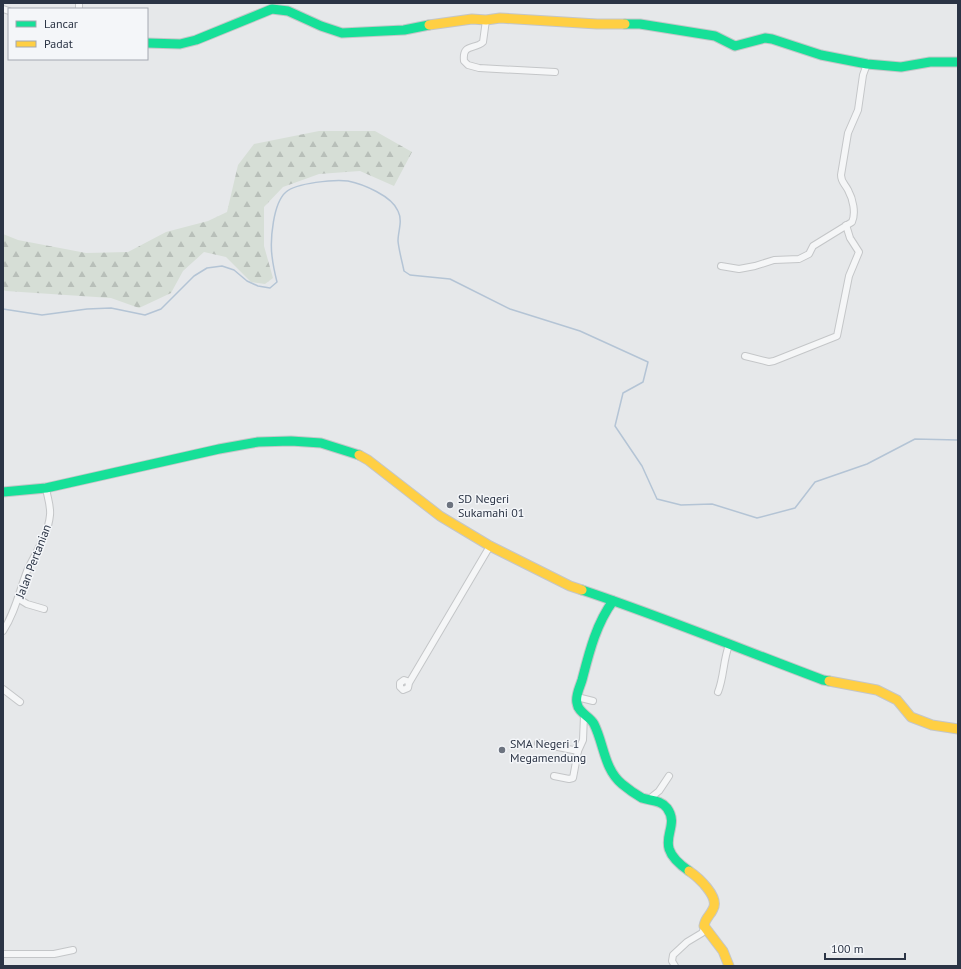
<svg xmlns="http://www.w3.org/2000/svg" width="961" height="969" font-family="'PT Sans',sans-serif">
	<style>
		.forest { fill: url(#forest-firs) }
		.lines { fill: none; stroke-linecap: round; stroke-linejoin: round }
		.stream { stroke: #b4c4d5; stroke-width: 1.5 }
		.street-casing { stroke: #c4c6c8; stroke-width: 8 }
		.fast-casing { stroke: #c4c6c8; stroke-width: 11 }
		.slow-casing { stroke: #c4c6c8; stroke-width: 11 }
		.street { stroke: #f5f6f7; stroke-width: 6 }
		.fast { stroke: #16e098; stroke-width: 9 }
		.slow { stroke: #ffcf43; stroke-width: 9 }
		.poi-dot { fill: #6c737f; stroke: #f4f6f9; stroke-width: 1.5 }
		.labels { text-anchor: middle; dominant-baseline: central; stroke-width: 3; stroke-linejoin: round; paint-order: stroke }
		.poi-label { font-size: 12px; fill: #2b3445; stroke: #f4f6f9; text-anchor: start }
		.street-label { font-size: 12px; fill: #2b3445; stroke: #f4f6f9 }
	</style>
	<defs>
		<pattern id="forest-firs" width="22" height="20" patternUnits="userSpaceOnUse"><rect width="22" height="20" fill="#d6ded6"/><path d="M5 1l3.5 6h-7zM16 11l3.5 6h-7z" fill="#b8bfb9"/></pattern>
	</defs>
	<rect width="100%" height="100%" fill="#e6e8ea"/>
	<polygon class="forest" points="319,131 375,131 412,152 394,186 360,171 319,174 283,187 264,207 264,246 273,278 265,284 251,282 226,257 204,252 183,271 171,293 139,308 111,298 6,291 3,290 3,234 18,240 86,253 128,252 166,232 208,221 227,212 238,165 254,144"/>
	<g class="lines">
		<path class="stream" d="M3,309L42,315L87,309L111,308L145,315L161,309L194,276L207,268L222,266L234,270L247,281L258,286L270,288L277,282C275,274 273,265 272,256C270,240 273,203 286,192C296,183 335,179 348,181C363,184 392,196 398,211C403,221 398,231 398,241C399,251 402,261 404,271L410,275L450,279L510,309L580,331L648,362L643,382L623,393L615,426L642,466L657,499L681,505L712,504L757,518L795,508L815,482L867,464L915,439L958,440"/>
		<defs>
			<g id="street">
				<polyline points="79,3 79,9"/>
				<polyline points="3,9 9,11"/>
				<path d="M486,20L483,42C475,50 462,43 464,61L468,65L479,68L555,72"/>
				<path d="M721,266L739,269L755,266L774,260L799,259L809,254L813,246L852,222C856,213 853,199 848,190C845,184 841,182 841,175L848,133L858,110L863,75L867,64"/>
				<polyline points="745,356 769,362 774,361 837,336 849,276 859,252 850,238 846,225"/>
				<polyline points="19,599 27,604 44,609"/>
				<path d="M3,631C15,613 19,592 27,571C35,553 48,536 50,515C51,506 47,496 46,488"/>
				<polyline points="409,683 407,681 404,680 400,683 400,687 403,690 408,688 409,683 490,546"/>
				<polyline points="3,689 20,702"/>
				<path d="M718,692C724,677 723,661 729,645"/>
				<polyline points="577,697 593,701"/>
				<polyline points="538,743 578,751 583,740 584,715"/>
				<polyline points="554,776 569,779 573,778 578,751"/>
				<polyline points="649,799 659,791 669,776"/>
				<polyline points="3,954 54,954 73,950"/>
				<polyline points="675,966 672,961 673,955 687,942 702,933 705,927"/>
			</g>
			<g id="fast">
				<polyline points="625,24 640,24 715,36 735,46 765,38 772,39 821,55 867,64 901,67 930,62 958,62"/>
				<polyline points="147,43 180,44 196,40 272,9 288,11 321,26 342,33 404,30 429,25"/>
				<polyline points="3,492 46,488 219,449 258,442 291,441 321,443 359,455"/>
				<path d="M582,590C663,617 743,650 823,680L829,681"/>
				<path d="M613,601C596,624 589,653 582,680C580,687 575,696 577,703C578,713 590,716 594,724C604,744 604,769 622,784C628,789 635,794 642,798C651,801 661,800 667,808C683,830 648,843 689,871"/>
			</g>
			<g id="slow">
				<polyline points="429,25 472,19 486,20 500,18 597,24 625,24"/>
				<polyline points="359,455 368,460 440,516 490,546 570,586 582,590"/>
				<polyline points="829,681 877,690 897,700 911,717 932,725 958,729"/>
				<path d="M689,871C698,877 720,897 713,909C710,916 705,918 704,926L723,951L729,966"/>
			</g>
		</defs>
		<use href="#street" class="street-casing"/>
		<use href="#fast" class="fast-casing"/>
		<use href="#slow" class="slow-casing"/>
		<use href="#street" class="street"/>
		<use href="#fast" class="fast"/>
		<use href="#slow" class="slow"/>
	</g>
	<g class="poi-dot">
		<circle cx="450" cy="505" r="4"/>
		<circle cx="502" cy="750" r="4"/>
	</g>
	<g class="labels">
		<g class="poi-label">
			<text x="458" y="498">SD Negeri<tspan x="458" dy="14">Sukamahi 01</tspan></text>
			<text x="510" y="743">SMA Negeri 1<tspan x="510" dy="14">Megamendung</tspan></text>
		</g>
		<g class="street-label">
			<text transform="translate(33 561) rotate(-69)">Jalan Pertanian</text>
		</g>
	</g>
	<rect width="961" height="969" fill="none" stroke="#2b3445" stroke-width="8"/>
	<rect x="8" y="8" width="140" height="52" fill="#f4f6f9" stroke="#a4a8b1"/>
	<rect x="16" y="21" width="20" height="6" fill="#16e098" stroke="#a4a8b1"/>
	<text x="44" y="28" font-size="12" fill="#2b3445">Lancar</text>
	<rect x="16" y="41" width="20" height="6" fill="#ffcf43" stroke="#a4a8b1"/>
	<text x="44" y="48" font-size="12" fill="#2b3445">Padat</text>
	<path d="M825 953v6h80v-6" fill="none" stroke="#2b3445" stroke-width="2"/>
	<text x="831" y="953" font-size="12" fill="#2b3445" stroke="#f4f6f9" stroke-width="3" paint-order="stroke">100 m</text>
</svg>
